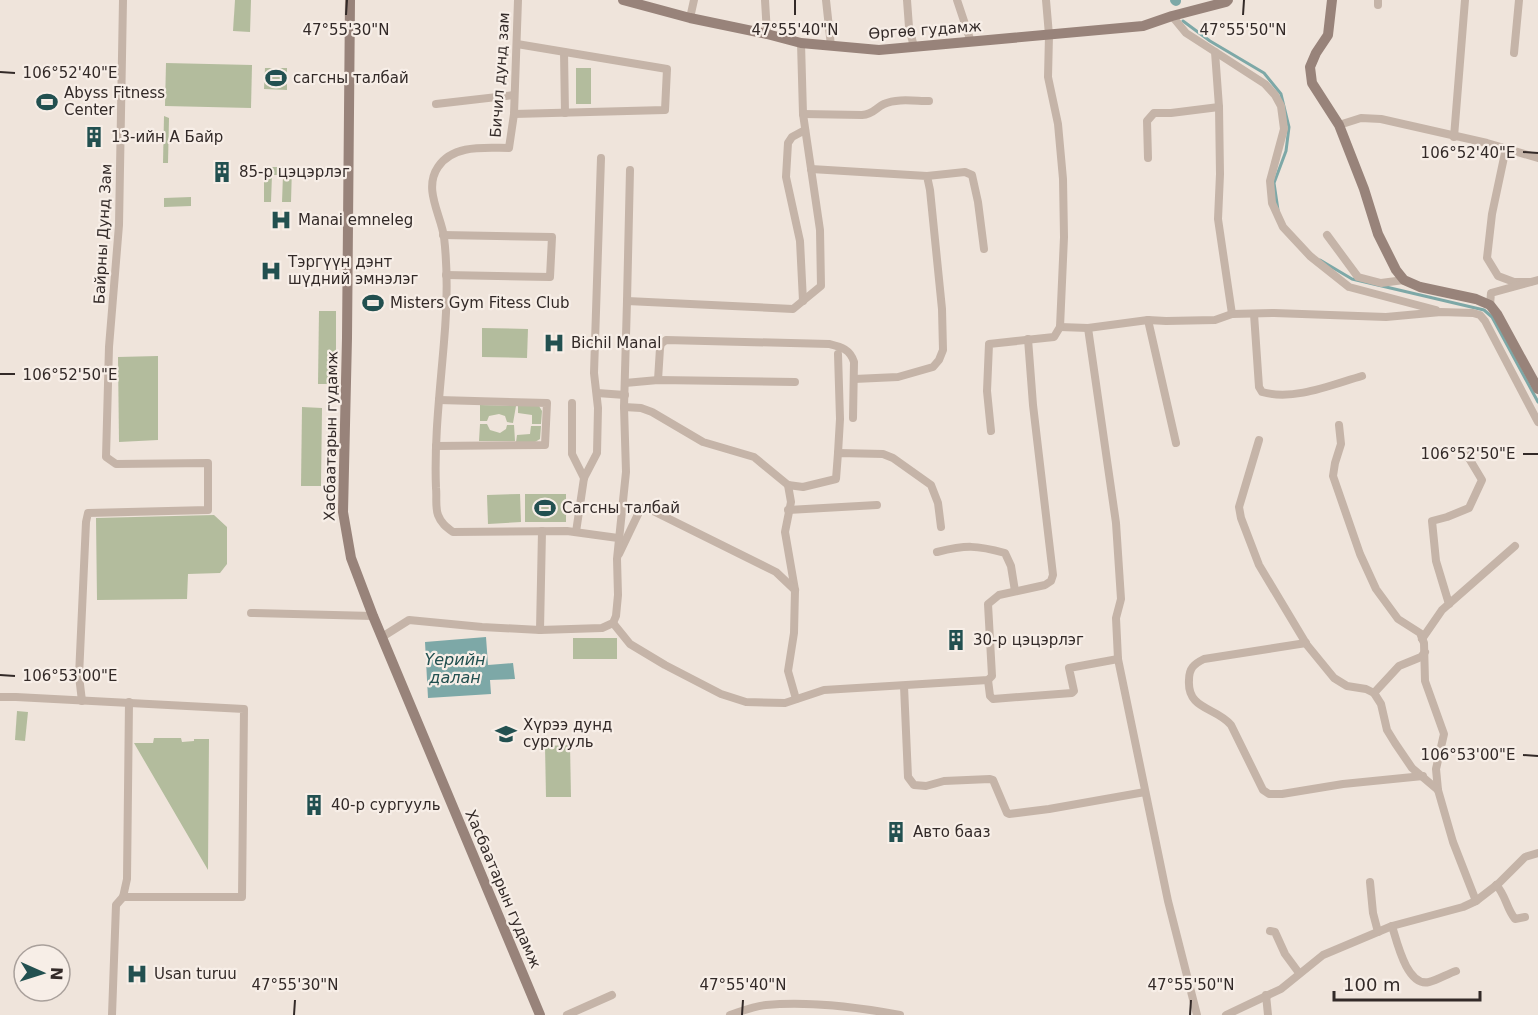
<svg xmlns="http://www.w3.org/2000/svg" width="1538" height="1015" font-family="'DejaVu Sans',sans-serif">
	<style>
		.green { fill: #b3bc9d }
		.water { fill: #7da8a7 }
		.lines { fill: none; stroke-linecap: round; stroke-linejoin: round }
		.stream { stroke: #7da8a7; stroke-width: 3 }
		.canal { stroke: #7da8a7; stroke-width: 10 }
		.street { stroke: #c5b4a8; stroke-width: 8 }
		.secondary { stroke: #98837a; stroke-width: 10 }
		.ticks { fill: none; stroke: #332a28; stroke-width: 2 }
		.labels { text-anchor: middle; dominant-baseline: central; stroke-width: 4.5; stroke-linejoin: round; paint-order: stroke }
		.street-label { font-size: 15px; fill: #332a28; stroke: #f7eee7 }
		.poi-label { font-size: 15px; fill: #332a28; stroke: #f7eee7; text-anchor: start }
		.water-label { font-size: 16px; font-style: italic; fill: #225050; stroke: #f7eee7 }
		.ticks-label { font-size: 15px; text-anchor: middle; fill: #332a28; stroke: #f7eee7; stroke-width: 4.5; stroke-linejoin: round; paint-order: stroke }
	</style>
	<rect width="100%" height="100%" fill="#efe4db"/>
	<g class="green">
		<polygon points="235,0 251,0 250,32 233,31"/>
		<polygon points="166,63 252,65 251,108 165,106"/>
		<polygon points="265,68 287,68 287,90 264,89"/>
		<rect x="576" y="68" width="15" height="36"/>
		<polygon points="164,116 169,118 168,163 163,163"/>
		<polygon points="264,167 292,167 291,202 282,202 283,175 272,175 271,202 264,202"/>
		<polygon points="191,197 191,206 164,207 164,198"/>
		<polygon points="319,311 336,311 336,384 318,384"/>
		<polygon points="482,328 528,329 527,358 482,357"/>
		<polygon points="158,356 158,440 119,442 118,357"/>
		<polygon points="480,405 516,406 513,423 507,422 505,416 499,414 489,416 487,421 480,421"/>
		<polygon points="518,406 539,406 542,411 541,424 532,424 532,415 518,413"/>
		<polygon points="302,407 322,408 321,486 301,486"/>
		<polygon points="480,424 487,424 490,430 500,433 506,429 507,425 514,425 515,441 479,441"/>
		<polygon points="531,426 541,426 540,439 535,442 516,442 517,435 530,434"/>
		<polygon points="520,494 521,522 488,524 487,495"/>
		<rect x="525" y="494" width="41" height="28"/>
		<polygon points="214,515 227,527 227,564 220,573 188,574 187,599 97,600 96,518"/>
		<rect x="573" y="638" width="44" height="21"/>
		<polygon points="17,711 28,712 25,741 15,740"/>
		<polygon points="154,738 181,738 182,742 194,741 194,739 209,739 208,870 134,743 153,743"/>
		<polygon points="570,745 571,797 546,797 545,746"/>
	</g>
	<polygon class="water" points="486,637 488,665 513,663 515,679 490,680 491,694 428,698 425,642"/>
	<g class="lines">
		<g class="stream">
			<polyline points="1183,21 1210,41 1264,73 1281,94 1289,127 1286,151 1274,183 1278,210"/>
			<polyline points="1320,260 1352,279 1484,310 1492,317 1538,402"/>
		</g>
		<polyline class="canal" points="1175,0 1176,1"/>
		<g class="street">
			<path d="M518,0L514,114L509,148C485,148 453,144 438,167C423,189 441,215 444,237C448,271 447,308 444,342C440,391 434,440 436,488C437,496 435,507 438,515C441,523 446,527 453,532L567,531L618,538"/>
			<polyline points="765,0 767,34"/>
			<polyline points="826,0 831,46"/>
			<polyline points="907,0 909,27 914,47"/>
			<polyline points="957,0 971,42"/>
			<polyline points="1378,5 1378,0"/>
			<polyline points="1172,16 1186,33 1265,84 1275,95 1281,106 1284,129 1270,181 1272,203 1283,227 1310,256 1349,287 1436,310"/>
			<polyline points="690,18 694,0"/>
			<polyline points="564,52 565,113"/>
			<polyline points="1215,52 1219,107 1220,174 1218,219 1232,314"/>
			<polyline points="1514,53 1519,0"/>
			<polyline points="436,104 514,95"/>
			<polyline points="514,114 665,110 667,69 517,44"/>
			<path d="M803,114L862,115C874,114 875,108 884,104C897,98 915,101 929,101"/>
			<polyline points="1339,125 1361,118 1381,119 1487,143 1538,158"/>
			<polyline points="1454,137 1465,0"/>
			<polyline points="1506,148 1492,214 1487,258 1498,276 1514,282 1530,282"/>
			<polyline points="1148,158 1147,121 1154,113 1171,113 1219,107"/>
			<polyline points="811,169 927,176 930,190 942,309 943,350 939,360 933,367 898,377 854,379"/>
			<polyline points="927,176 965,172 972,175 978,202 984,249"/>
			<polyline points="443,235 552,237 550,277 446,275"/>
			<polyline points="1327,235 1358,277 1381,283 1404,280"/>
			<polyline points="627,301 630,170"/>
			<polyline points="803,301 800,241 786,177 788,143 792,137 805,130"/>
			<polyline points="1490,305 1491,293 1538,280"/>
			<path d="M1254,314L1259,387L1262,392C1294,401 1331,385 1362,376"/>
			<polyline points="1148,320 1176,443"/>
			<polyline points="1060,327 1088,328 1148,320 1166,321 1215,320 1232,314 1274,313 1386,317 1441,312 1473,313 1480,315 1485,321 1538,422"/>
			<polyline points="1088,328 1116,523 1121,599 1116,618 1118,659 1168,901 1197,1015"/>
			<polyline points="838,354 840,419 838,453"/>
			<path d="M658,380L660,348L661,344L666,340L829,344C841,347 850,349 854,362L853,418"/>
			<polyline points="625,383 658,380 795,382"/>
			<polyline points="597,393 625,395"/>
			<polyline points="572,403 572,454 584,478"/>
			<polyline points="624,407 641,408 652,412 703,442 754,457 788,485 803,487 836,479 838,453 883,454 893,458 931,485 938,503 941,527"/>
			<polyline points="1339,425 1341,444 1335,463 1333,476 1360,554 1376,589 1398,619 1420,633 1424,643 1425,681 1444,734 1436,769 1438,790"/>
			<polyline points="991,431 987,391 989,344 1054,337 1060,327 1064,237 1063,179 1058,124 1048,77 1049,35 1046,0"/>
			<polyline points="1259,440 1239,507 1241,518 1259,565 1307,645 1334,678 1347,686 1366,689 1374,693 1381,704 1387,730 1395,743 1412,768 1438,790 1453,842 1476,901"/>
			<polyline points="436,446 545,445 547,403 439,400"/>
			<polyline points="788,485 791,502 785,532 795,590 794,633 788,671 796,699"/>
			<polyline points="788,510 877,505"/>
			<polyline points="576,532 584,478 597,453 598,408 594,373 601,158"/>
			<path d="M937,552C966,545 976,545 1005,553L1011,566L1015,591"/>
			<polyline points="619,554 640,510 645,507 776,572 795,590"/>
			<polyline points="1449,604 1436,561 1432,521 1447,517 1469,508 1482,480 1464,450"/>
			<polyline points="251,613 373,616"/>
			<polyline points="613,623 630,644 665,665 721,694 746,702 785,703 824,690 988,680 992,676 988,604 999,595 1045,585 1051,581 1053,575 1033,405 1028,339"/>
			<polyline points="540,630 542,531"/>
			<polyline points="382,637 409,620 482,627 540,630 602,628 613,623 616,616 618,595 617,559 626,472 624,407 627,301 793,309 821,286 820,230 803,114 801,43"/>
			<polyline points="1422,639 1442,610 1515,546"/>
			<path d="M1306,643L1204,659C1194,664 1189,668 1189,680C1187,710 1216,707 1231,725L1263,790L1269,794H1282L1343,784L1423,776"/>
			<polyline points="988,680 990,696 993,699 1072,693 1074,691 1069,668 1118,659"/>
			<polyline points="904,686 908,777 914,785 926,786 944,781 990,779 993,780 1007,813 1009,814 1049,809 1145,792"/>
			<polyline points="1374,693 1399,666 1421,657 1425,652"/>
			<polyline points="0,697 16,697 244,709 242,897 123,897"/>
			<polyline points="82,701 79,676 86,522 88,513 208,510 208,463 116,464 106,457 109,347 119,225 123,0"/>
			<polyline points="1370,882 1373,913 1378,932"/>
			<path d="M1496,885C1506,895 1506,908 1515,919L1525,917"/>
			<path d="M1392,926C1397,942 1407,987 1429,982C1438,980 1447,974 1456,971"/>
			<polyline points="1270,931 1275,932 1285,954 1299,973"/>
			<polyline points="1266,995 1268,1015"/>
			<polyline points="112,1015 116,905 123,897 127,879 129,702"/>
			<polyline points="567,1015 612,995"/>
			<path d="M730,1015C742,1011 754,1006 766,1005C810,1001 857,1007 900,1015"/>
			<polyline points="1226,1015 1281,989 1323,955 1392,926 1463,907 1476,901 1498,884 1525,857 1538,853"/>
		</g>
		<g class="secondary">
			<polyline points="350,0 347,338 343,512 351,558 373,616 540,1015"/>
			<polyline points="623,0 690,18 767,34 801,43 879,50 1143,26 1172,16 1226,2 1228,0"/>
			<polyline points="1332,0 1328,35 1316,53 1310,67 1312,83 1339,125 1364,189 1378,234 1396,270 1404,280 1420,287 1476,299 1490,305 1497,314 1538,389"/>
		</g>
	</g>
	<path class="ticks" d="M346,15L347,0M795,15V0M1243,15L1244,0M0,72L15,73M1523,152L1538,153M0,374H15M1523,454H1538M0,675L15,676M1523,755L1538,756M294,1015L295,1000M742,1015L743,1000M1190,1015L1191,1000"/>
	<defs>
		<symbol id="stadium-bare" viewBox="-9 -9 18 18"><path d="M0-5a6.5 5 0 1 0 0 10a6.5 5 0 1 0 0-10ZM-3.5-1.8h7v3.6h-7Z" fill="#225050" stroke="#f7eee7" stroke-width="2.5" paint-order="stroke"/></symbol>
		<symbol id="building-bare" viewBox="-9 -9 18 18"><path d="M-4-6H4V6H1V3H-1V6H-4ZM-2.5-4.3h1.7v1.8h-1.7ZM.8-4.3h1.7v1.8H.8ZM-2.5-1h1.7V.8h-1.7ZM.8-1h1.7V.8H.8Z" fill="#225050" stroke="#f7eee7" stroke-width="2.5" paint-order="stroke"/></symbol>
		<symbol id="hospital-bare" viewBox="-9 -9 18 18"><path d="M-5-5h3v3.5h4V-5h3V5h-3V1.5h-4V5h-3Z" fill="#225050" stroke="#f7eee7" stroke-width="2.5" paint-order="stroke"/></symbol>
		<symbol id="university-bare" viewBox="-9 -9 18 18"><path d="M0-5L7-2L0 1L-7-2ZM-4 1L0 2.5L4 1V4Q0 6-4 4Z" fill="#225050" stroke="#f7eee7" stroke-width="2.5" paint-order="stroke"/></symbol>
	</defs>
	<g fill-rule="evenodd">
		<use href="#stadium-bare" x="261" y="63" width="30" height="30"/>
		<use href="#stadium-bare" x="32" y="87" width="30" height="30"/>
		<use href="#building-bare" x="79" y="122" width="30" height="30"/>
		<use href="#building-bare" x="207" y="157" width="30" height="30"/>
		<use href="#hospital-bare" x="266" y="205" width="30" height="30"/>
		<use href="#hospital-bare" x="256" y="256" width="30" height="30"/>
		<use href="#stadium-bare" x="358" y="288" width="30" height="30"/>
		<use href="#hospital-bare" x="539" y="328" width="30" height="30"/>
		<use href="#stadium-bare" x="530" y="493" width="30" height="30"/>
		<use href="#building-bare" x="941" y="625" width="30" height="30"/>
		<use href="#university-bare" x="491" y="719" width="30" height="30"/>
		<use href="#building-bare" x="299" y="790" width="30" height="30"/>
		<use href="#building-bare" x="881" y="817" width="30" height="30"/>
		<use href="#hospital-bare" x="122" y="959" width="30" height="30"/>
	</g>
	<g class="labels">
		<g class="street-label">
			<text transform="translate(925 30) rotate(-4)">Өргөө гудамж</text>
			<text transform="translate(500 75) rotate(-86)">Бичил дунд зам</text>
			<text transform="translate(103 234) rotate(-87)">Байрны Дунд Зам</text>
			<text transform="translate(331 436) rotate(-89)">Хасбаатарын гудамж</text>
			<text transform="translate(503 889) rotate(67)">Хасбаатарын гудамж</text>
		</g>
		<g class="poi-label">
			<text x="293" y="78">сагсны талбай</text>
			<text x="64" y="93">Abyss Fitness<tspan x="64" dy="17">Center</tspan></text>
			<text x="111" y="137">13-ийн А Байр</text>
			<text x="239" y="172">85-р цэцэрлэг</text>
			<text x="298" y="220">Manai emneleg</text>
			<text x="288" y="262">Тэргүүн дэнт<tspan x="288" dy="17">шүдний эмнэлэг</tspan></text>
			<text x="390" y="303">Misters Gym Fitess Club</text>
			<text x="571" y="343">Bichil Manal</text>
			<text x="562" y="508">Сагсны талбай</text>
			<text x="973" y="640">30-р цэцэрлэг</text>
			<text x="523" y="725">Хүрээ дунд<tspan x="523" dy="17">сургууль</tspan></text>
			<text x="331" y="805">40-р сургууль</text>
			<text x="913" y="832">Авто бааз</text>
			<text x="154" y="974">Usan turuu</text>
		</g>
		<g class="water-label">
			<text x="455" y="659">Үерийн<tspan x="455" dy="18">далан</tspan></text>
		</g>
	</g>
	<g class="ticks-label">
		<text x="346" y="35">47°55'30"N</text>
		<text x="795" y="35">47°55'40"N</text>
		<text x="1243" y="35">47°55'50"N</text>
		<text x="70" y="78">106°52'40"E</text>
		<text x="1468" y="158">106°52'40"E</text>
		<text x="70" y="380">106°52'50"E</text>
		<text x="1468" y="459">106°52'50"E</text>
		<text x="70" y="681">106°53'00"E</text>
		<text x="1468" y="760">106°53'00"E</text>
		<text x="295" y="990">47°55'30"N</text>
		<text x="743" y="990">47°55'40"N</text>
		<text x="1191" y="990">47°55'50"N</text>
	</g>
	<g transform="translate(42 973) rotate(93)"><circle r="28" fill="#f7eee7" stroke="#a9a09b" stroke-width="1.5"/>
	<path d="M0-4.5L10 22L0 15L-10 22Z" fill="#225050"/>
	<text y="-9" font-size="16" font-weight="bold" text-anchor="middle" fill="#332a28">N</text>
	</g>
	<path d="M1334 991v9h146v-9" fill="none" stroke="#332a28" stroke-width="3"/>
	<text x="1343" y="991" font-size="18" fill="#332a28" stroke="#f7eee7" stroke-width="4.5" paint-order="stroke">100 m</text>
</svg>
